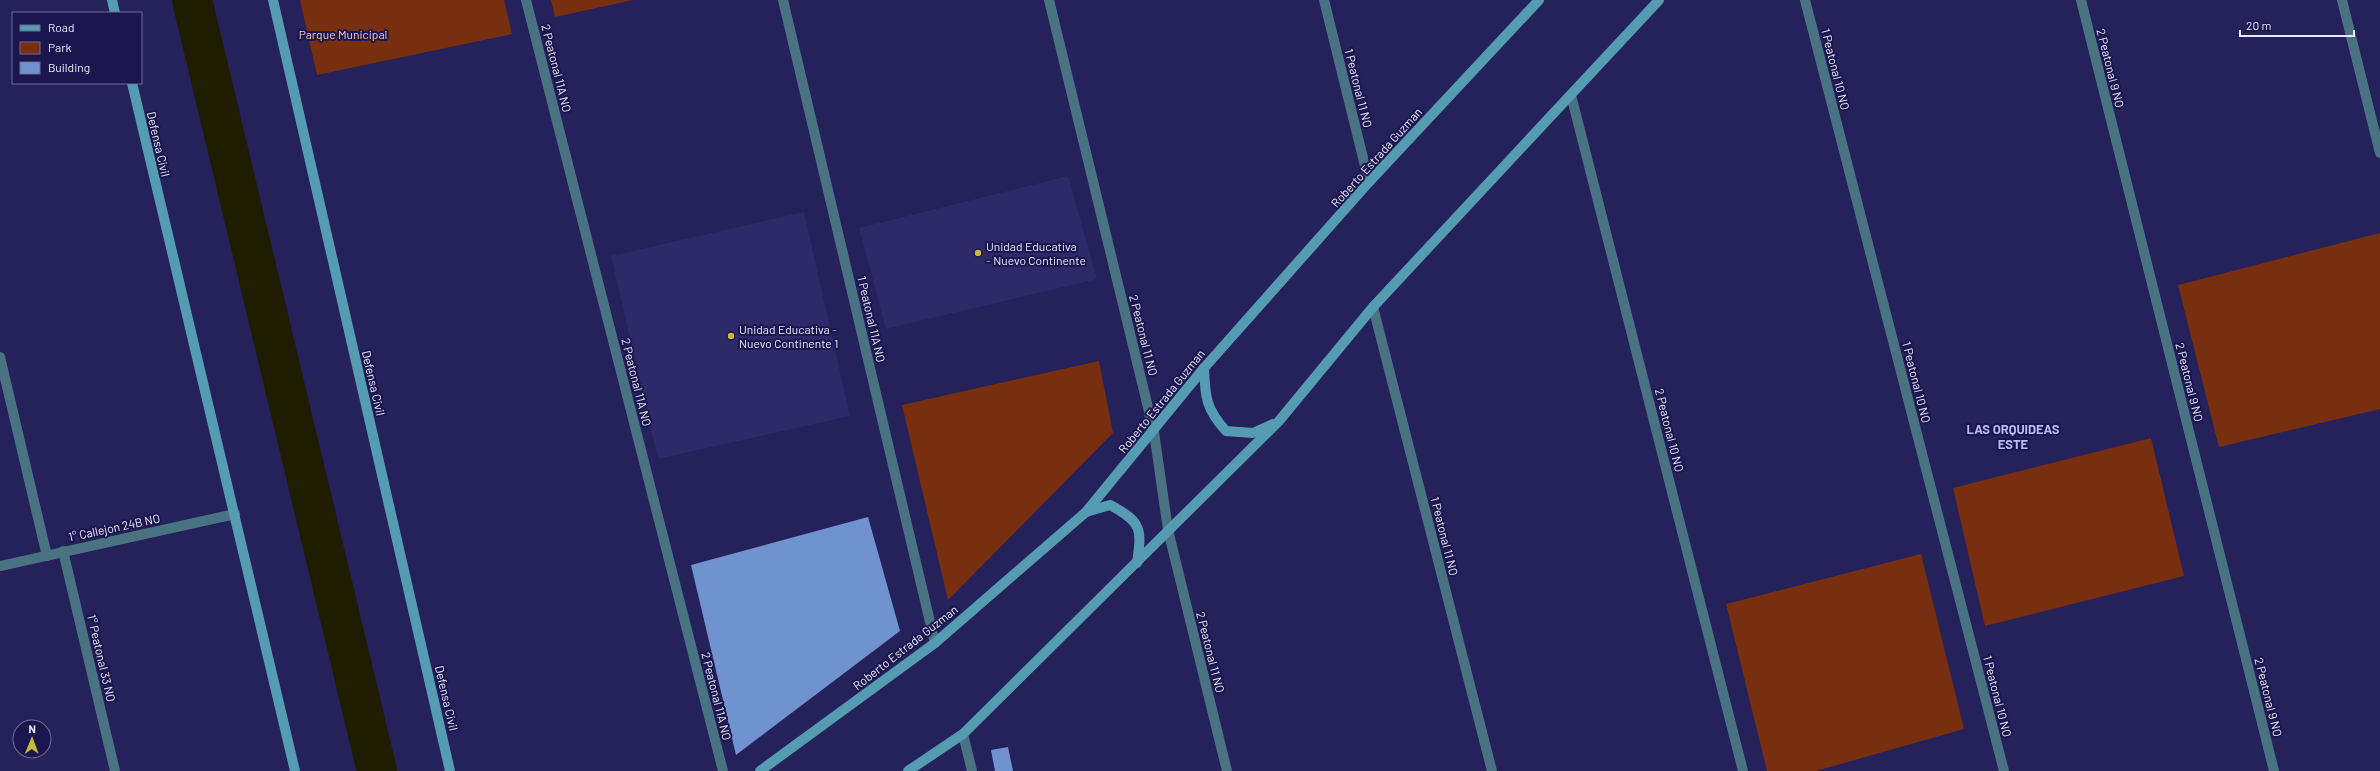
<svg xmlns="http://www.w3.org/2000/svg" width="2380" height="771" font-family="Barlow,sans-serif">
	<style>
		.built { fill: #2e2968 }
		.green { fill: #782f0f }
		.lines { fill: none; stroke-linecap: round; stroke-linejoin: round }
		.canal { stroke: #201c00; stroke-width: 40 }
		.building { fill: #7092cf }
		.street { stroke: #497382; stroke-width: 10 }
		.secondary { stroke: #559cb3; stroke-width: 10 }
		.poi-dot { fill: #cbba39; stroke: #1c164e; stroke-width: 1.5 }
		.labels { text-anchor: middle; dominant-baseline: central; stroke-width: 4; stroke-linejoin: round; paint-order: stroke }
		.park-label { font-size: 12px; fill: #fdcebc; stroke: #1c164e }
		.street-label { font-size: 12px; fill: #eaebfa; stroke: #1c164e }
		.poi-label { font-size: 12px; fill: #eaebfa; stroke: #1c164e; text-anchor: start }
		.neighbourhood-label { font-size: 13px; font-weight: bold; fill: #b8bbf4; stroke: #1c164e }
	</style>
	<rect width="100%" height="100%" fill="#25215a"/>
	<g class="built">
		<polygon points="1068,176 1097,279 886,329 859,228"/>
		<polygon points="804,212 850,416 658,459 611,256"/>
	</g>
	<g class="green">
		<polygon points="300,0 504,0 512,34 317,75"/>
		<polygon points="551,0 633,0 555,17"/>
		<polygon points="2380,233 2380,409 2219,447 2178,285"/>
		<polygon points="1099,361 1113,433 948,600 902,405"/>
		<polygon points="2151,438 2184,576 1985,626 1953,488"/>
		<polygon points="1921,554 1964,729 1816,771 1767,771 1726,604"/>
	</g>
	<g class="lines">
		<polyline class="canal" points="192,0 377,771"/>
	</g>
	<g class="building">
		<polygon points="868,517 900,631 736,755 691,565"/>
		<polygon points="1008,747 1013,771 995,771 991,750"/>
	</g>
	<g class="lines">
		<g class="street">
			<polyline points="526,0 723,771"/>
			<polyline points="783,0 935,643"/>
			<polyline points="1049,0 1154,432 1168,530 1227,771"/>
			<polyline points="1324,0 1369,182"/>
			<polyline points="1805,0 2004,771"/>
			<polyline points="2081,0 2274,771"/>
			<polyline points="2342,0 2380,153"/>
			<polyline points="1571,95 1743,771"/>
			<polyline points="1373,307 1492,771"/>
			<polyline points="0,357 47,556"/>
			<polyline points="63,551 115,771"/>
			<polyline points="0,566 235,514"/>
			<polyline points="963,734 972,771"/>
		</g>
		<g class="secondary">
			<polyline points="112,0 115,13"/>
			<polyline points="273,0 450,771"/>
			<polyline points="132,83 295,771"/>
			<path d="M1204,368C1205,397 1206,409 1226,431L1253,433L1273,424"/>
			<path d="M1086,512L1110,505C1142,522 1142,529 1137,563"/>
			<polyline points="760,771 935,643 1086,512 1204,368 1369,182 1539,0"/>
			<polyline points="908,771 963,734 1279,421 1373,307 1659,0"/>
		</g>
	</g>
	<g class="poi-dot">
		<circle cx="978" cy="253" r="4"/>
		<circle cx="731" cy="336" r="4"/>
	</g>
	<g class="labels">
		<g class="park-label">
			<text x="343" y="34">Parque Municipal</text>
		</g>
		<g class="street-label">
			<text transform="translate(557 68) rotate(76)">2 Peatonal 11A NO</text>
			<text transform="translate(2111 68) rotate(76)">2 Peatonal 9 NO</text>
			<text transform="translate(1836 69) rotate(76)">1 Peatonal 10 NO</text>
			<text transform="translate(1359 88) rotate(76)">1 Peatonal 11 NO</text>
			<text transform="translate(159 144) rotate(77)">Defensa Civil</text>
			<text transform="translate(1376 157) rotate(-48)">Roberto Estrada Guzman</text>
			<text transform="translate(872 319) rotate(77)">1 Peatonal 11A NO</text>
			<text transform="translate(1144 335) rotate(76)">2 Peatonal 11 NO</text>
			<text transform="translate(637 382) rotate(76)">2 Peatonal 11A NO</text>
			<text transform="translate(1917 382) rotate(76)">1 Peatonal 10 NO</text>
			<text transform="translate(2190 382) rotate(76)">2 Peatonal 9 NO</text>
			<text transform="translate(374 383) rotate(77)">Defensa Civil</text>
			<text transform="translate(1161 401) rotate(-51)">Roberto Estrada Guzman</text>
			<text transform="translate(1670 430) rotate(76)">2 Peatonal 10 NO</text>
			<text transform="translate(114 527) rotate(-12)">1° Callejon 24B NO</text>
			<text transform="translate(1445 536) rotate(76)">1 Peatonal 11 NO</text>
			<text transform="translate(905 647) rotate(-38)">Roberto Estrada Guzman</text>
			<text transform="translate(1211 652) rotate(76)">2 Peatonal 11 NO</text>
			<text transform="translate(102 658) rotate(77)">1° Peatonal 33 NO</text>
			<text transform="translate(717 696) rotate(76)">2 Peatonal 11A NO</text>
			<text transform="translate(1998 696) rotate(76)">1 Peatonal 10 NO</text>
			<text transform="translate(2269 697) rotate(76)">2 Peatonal 9 NO</text>
			<text transform="translate(447 698) rotate(77)">Defensa Civil</text>
		</g>
		<g class="poi-label">
			<text x="986" y="246">Unidad Educativa<tspan x="986" dy="14">- Nuevo Continente</tspan></text>
			<text x="739" y="329">Unidad Educativa -<tspan x="739" dy="14">Nuevo Continente 1</tspan></text>
		</g>
		<g class="neighbourhood-label">
			<text x="2013" y="429">LAS ORQUIDEAS<tspan x="2013" dy="15">ESTE</tspan></text>
		</g>
	</g>
	<rect x="12" y="12" width="130" height="72" fill="#1c164e" stroke="#6e6b93"/>
	<rect x="20" y="25" width="20" height="6" fill="#559cb3" stroke="#6e6b93"/>
	<text x="48" y="32" font-size="12" fill="#eaebfa">Road</text>
	<rect x="20" y="42" width="20" height="12" fill="#782f0f" stroke="#6e6b93"/>
	<text x="48" y="52" font-size="12" fill="#eaebfa">Park</text>
	<rect x="20" y="62" width="20" height="12" fill="#7092cf" stroke="#6e6b93"/>
	<text x="48" y="72" font-size="12" fill="#eaebfa">Building</text>
	<g transform="translate(32 739) rotate(1)"><circle r="19" fill="#1c164e" stroke="#6e6b93"/>
	<path d="M0-3L7 15L0 10L-7 15Z" fill="#cbba39"/>
	<text y="-6" font-size="11" font-weight="bold" text-anchor="middle" fill="#eaebfa">N</text>
	</g>
	<path d="M2240 30v6h114v-6" fill="none" stroke="#eaebfa" stroke-width="2"/>
	<text x="2246" y="30" font-size="12" fill="#eaebfa" stroke="#1c164e" stroke-width="3" paint-order="stroke">20 m</text>
</svg>
